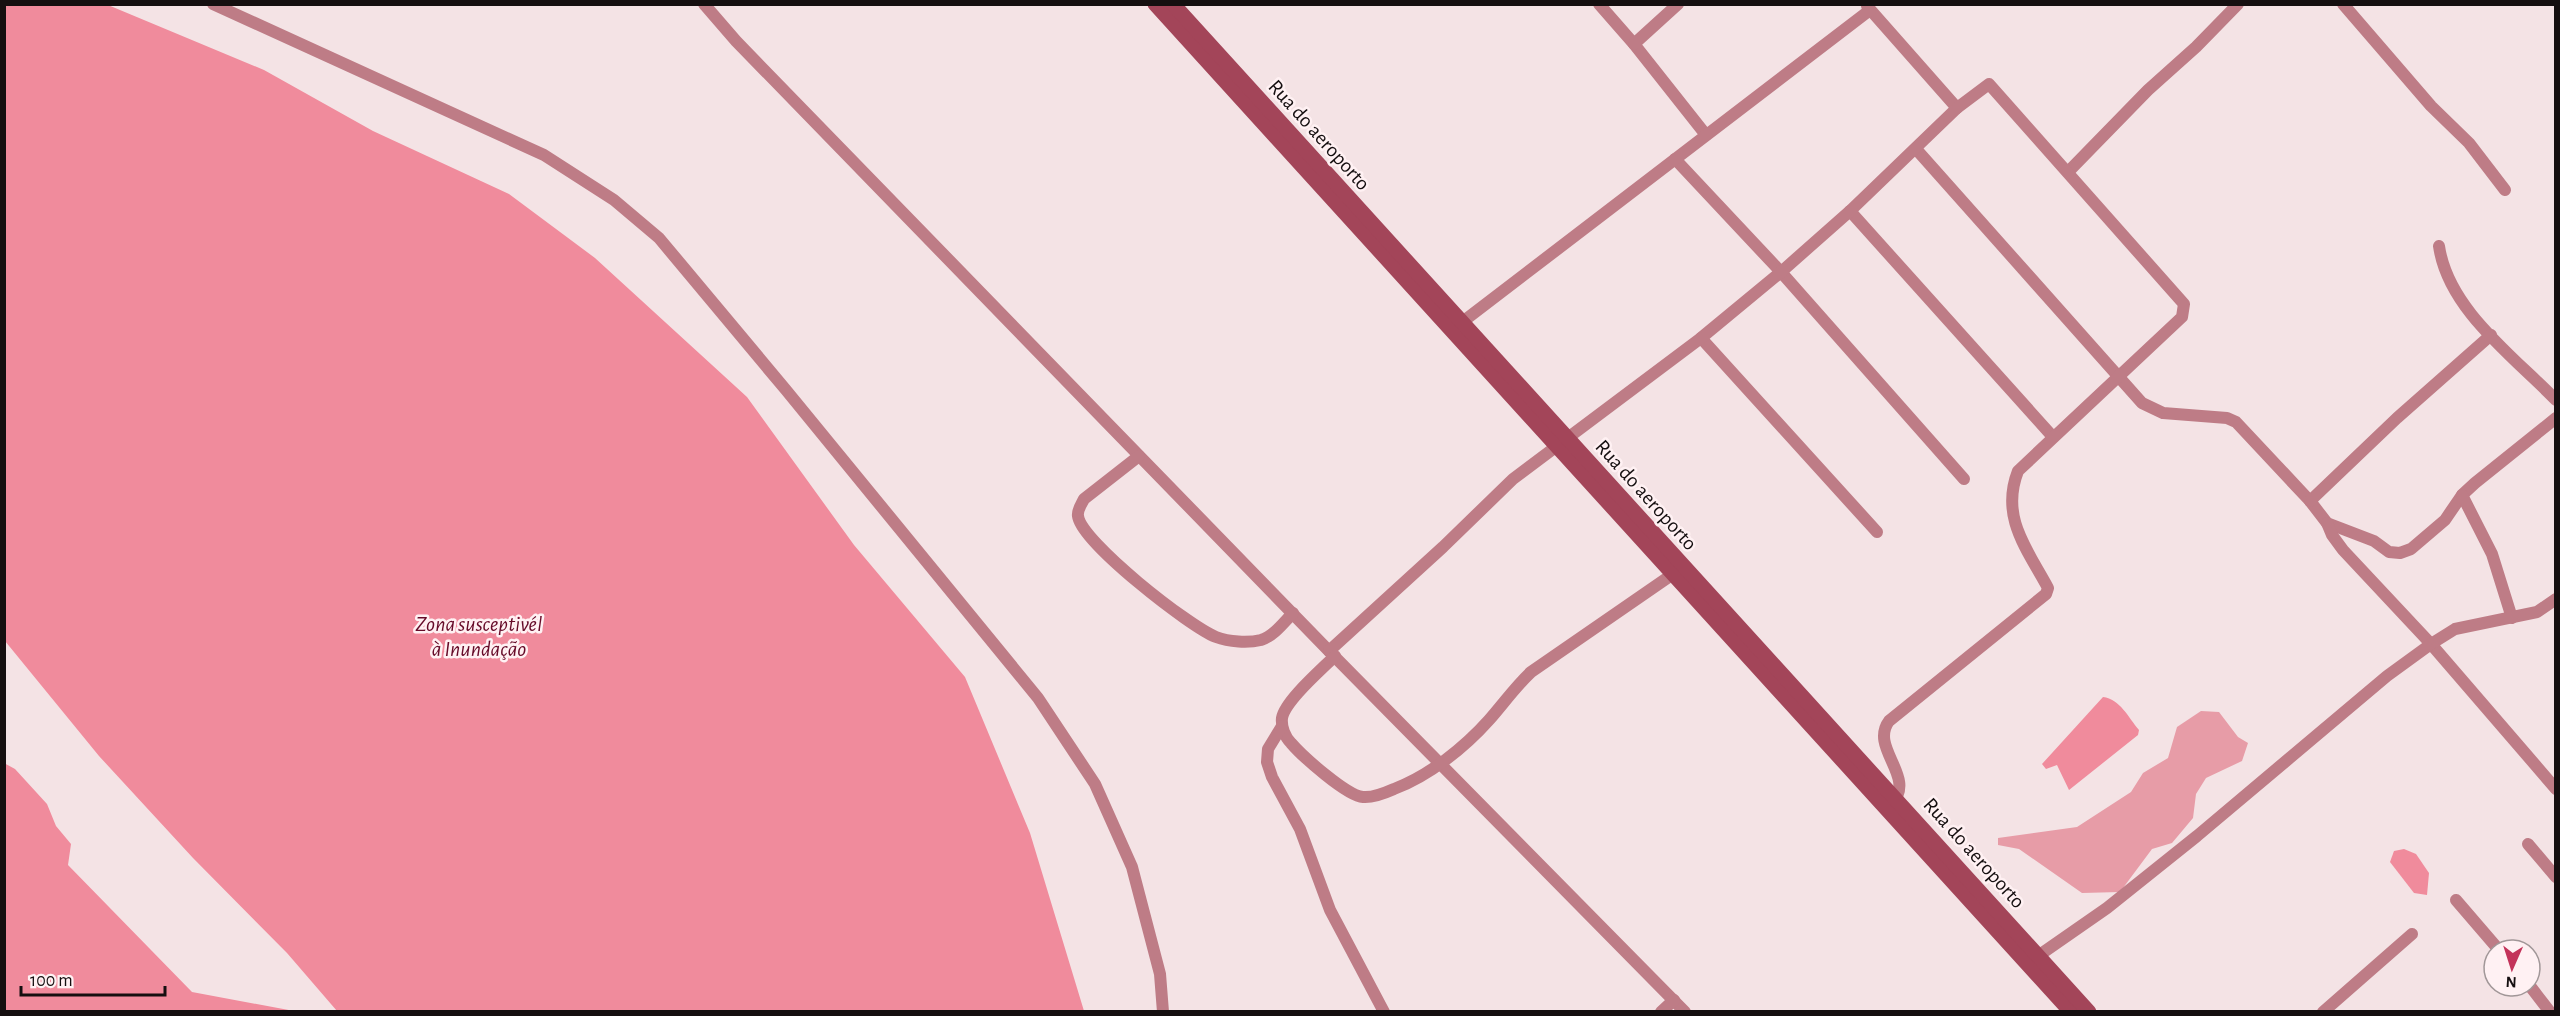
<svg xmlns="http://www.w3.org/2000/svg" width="2560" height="1016" font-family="'Alegreya Sans',sans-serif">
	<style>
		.green { fill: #e79ca7 }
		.water { fill: #f08b9c }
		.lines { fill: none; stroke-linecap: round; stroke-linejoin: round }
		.street { stroke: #be7c86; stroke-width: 12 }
		.secondary { stroke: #a34559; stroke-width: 15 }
		.labels { text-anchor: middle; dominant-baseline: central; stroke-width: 5; stroke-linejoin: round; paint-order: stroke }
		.street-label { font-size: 21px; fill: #150f10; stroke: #fff1f3 }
		.water-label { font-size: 22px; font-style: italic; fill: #660a28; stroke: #fff1f3 }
	</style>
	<rect width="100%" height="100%" fill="#f4e3e5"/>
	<polygon class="green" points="2201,711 2219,712 2238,737 2248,743 2242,761 2206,778 2196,794 2193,818 2172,843 2152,849 2120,892 2082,893 2019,849 1998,845 1998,838 2077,827 2131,792 2143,773 2168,758 2177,727"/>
	<g class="water">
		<polygon points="4,5 108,5 264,70 373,131 509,194 595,258 747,397 854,545 965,677 1030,833 1084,1011 337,1011 287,953 193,858 99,756 5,641"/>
		<path d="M2103,697C2120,699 2128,717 2139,730L2138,735L2069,790L2057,765L2046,769L2042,764Z"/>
		<polygon points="4,763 15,769 47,804 56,826 71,844 68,865 192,992 294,1011 5,1011"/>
		<polygon points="2404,849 2416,854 2429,873 2427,895 2414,893 2390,862 2394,851"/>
	</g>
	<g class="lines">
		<g class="street">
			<polyline points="213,4 544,155 614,200 659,238 786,390 1038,698 1095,784 1132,867 1160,974 1163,1012"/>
			<polyline points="704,4 736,41 1329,651 1685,1012"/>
			<polyline points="1599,4 1634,44 1706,135"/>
			<polyline points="2343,4 2431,106 2469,143 2505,190"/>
			<polyline points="1867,6 1957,108"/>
			<polyline points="1634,44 1678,4"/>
			<polyline points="1916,149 2142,403 2163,413 2227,418 2236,422 2310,501 2327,523 2374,541 2389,552 2400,553 2411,549 2445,520 2462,495 2475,483 2556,418"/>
			<polyline points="1675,159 1781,272 1964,479"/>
			<polyline points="2068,172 2148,90 2196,47 2238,4"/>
			<polyline points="1850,211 2053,437"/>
			<path d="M2439,246C2448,309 2513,356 2556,400"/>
			<polyline points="1461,323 1870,10"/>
			<polyline points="1701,338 1877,532"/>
			<path d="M1139,456L1084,499C1081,505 1077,510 1078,516C1081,542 1190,627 1216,637C1229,642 1248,643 1261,640C1274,636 1284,622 1293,613"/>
			<polyline points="2462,495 2492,554 2512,618"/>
			<polyline points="2310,501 2397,418 2491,335"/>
			<polyline points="2327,523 2332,535 2343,550 2431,644 2556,789"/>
			<path d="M1329,651L1443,547L1513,479L1701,338L1781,272L1850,211L1957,108L1989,84L2184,304L2182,317L2018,471C2000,517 2027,549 2048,588L2046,594L1889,721C1869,748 1917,777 1892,803"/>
			<path d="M1335,656C1321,670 1285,701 1282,718C1281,727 1285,737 1291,743C1302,756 1347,796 1363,797C1373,798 1385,793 1394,789C1429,776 1465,747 1489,720C1504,703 1515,687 1531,672L1673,574"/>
			<polyline points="1282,726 1268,749 1267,762 1272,777 1300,829 1330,910 1384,1012"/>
			<polyline points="2528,844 2556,877"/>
			<polyline points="2456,900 2499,950"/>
			<polyline points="2038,956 2107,908 2197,836 2387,676 2431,644 2455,629 2537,612 2556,599"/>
			<polyline points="2530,986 2550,1012"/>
			<polyline points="1661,1012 1674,1000"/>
			<polyline points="2323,1012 2412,934"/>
		</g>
		<g class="secondary">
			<polyline points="1155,4 2071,1012"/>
			<polyline points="1173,4 2089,1012"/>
		</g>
	</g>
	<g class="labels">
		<g class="street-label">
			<text transform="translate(1319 135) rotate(48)">Rua do aeroporto</text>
			<text transform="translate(1646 495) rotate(48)">Rua do aeroporto</text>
			<text transform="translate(1974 853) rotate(48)">Rua do aeroporto</text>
		</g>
		<g class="water-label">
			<text x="479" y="624">Zona susceptivél<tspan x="479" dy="25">à Inundação</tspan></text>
		</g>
	</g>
	<rect width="2560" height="1016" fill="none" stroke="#150f10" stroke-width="12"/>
	<g transform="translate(2512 968) rotate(183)"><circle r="28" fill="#fff1f3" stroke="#a19798" stroke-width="1.5"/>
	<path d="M0-4.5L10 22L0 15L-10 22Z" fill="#c3335a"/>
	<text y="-9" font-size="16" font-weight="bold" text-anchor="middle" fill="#150f10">N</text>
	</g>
	<path d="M21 986v9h144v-9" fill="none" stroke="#150f10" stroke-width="3"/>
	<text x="30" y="986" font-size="18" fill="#150f10" stroke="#fff1f3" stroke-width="4.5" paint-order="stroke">100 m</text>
</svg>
